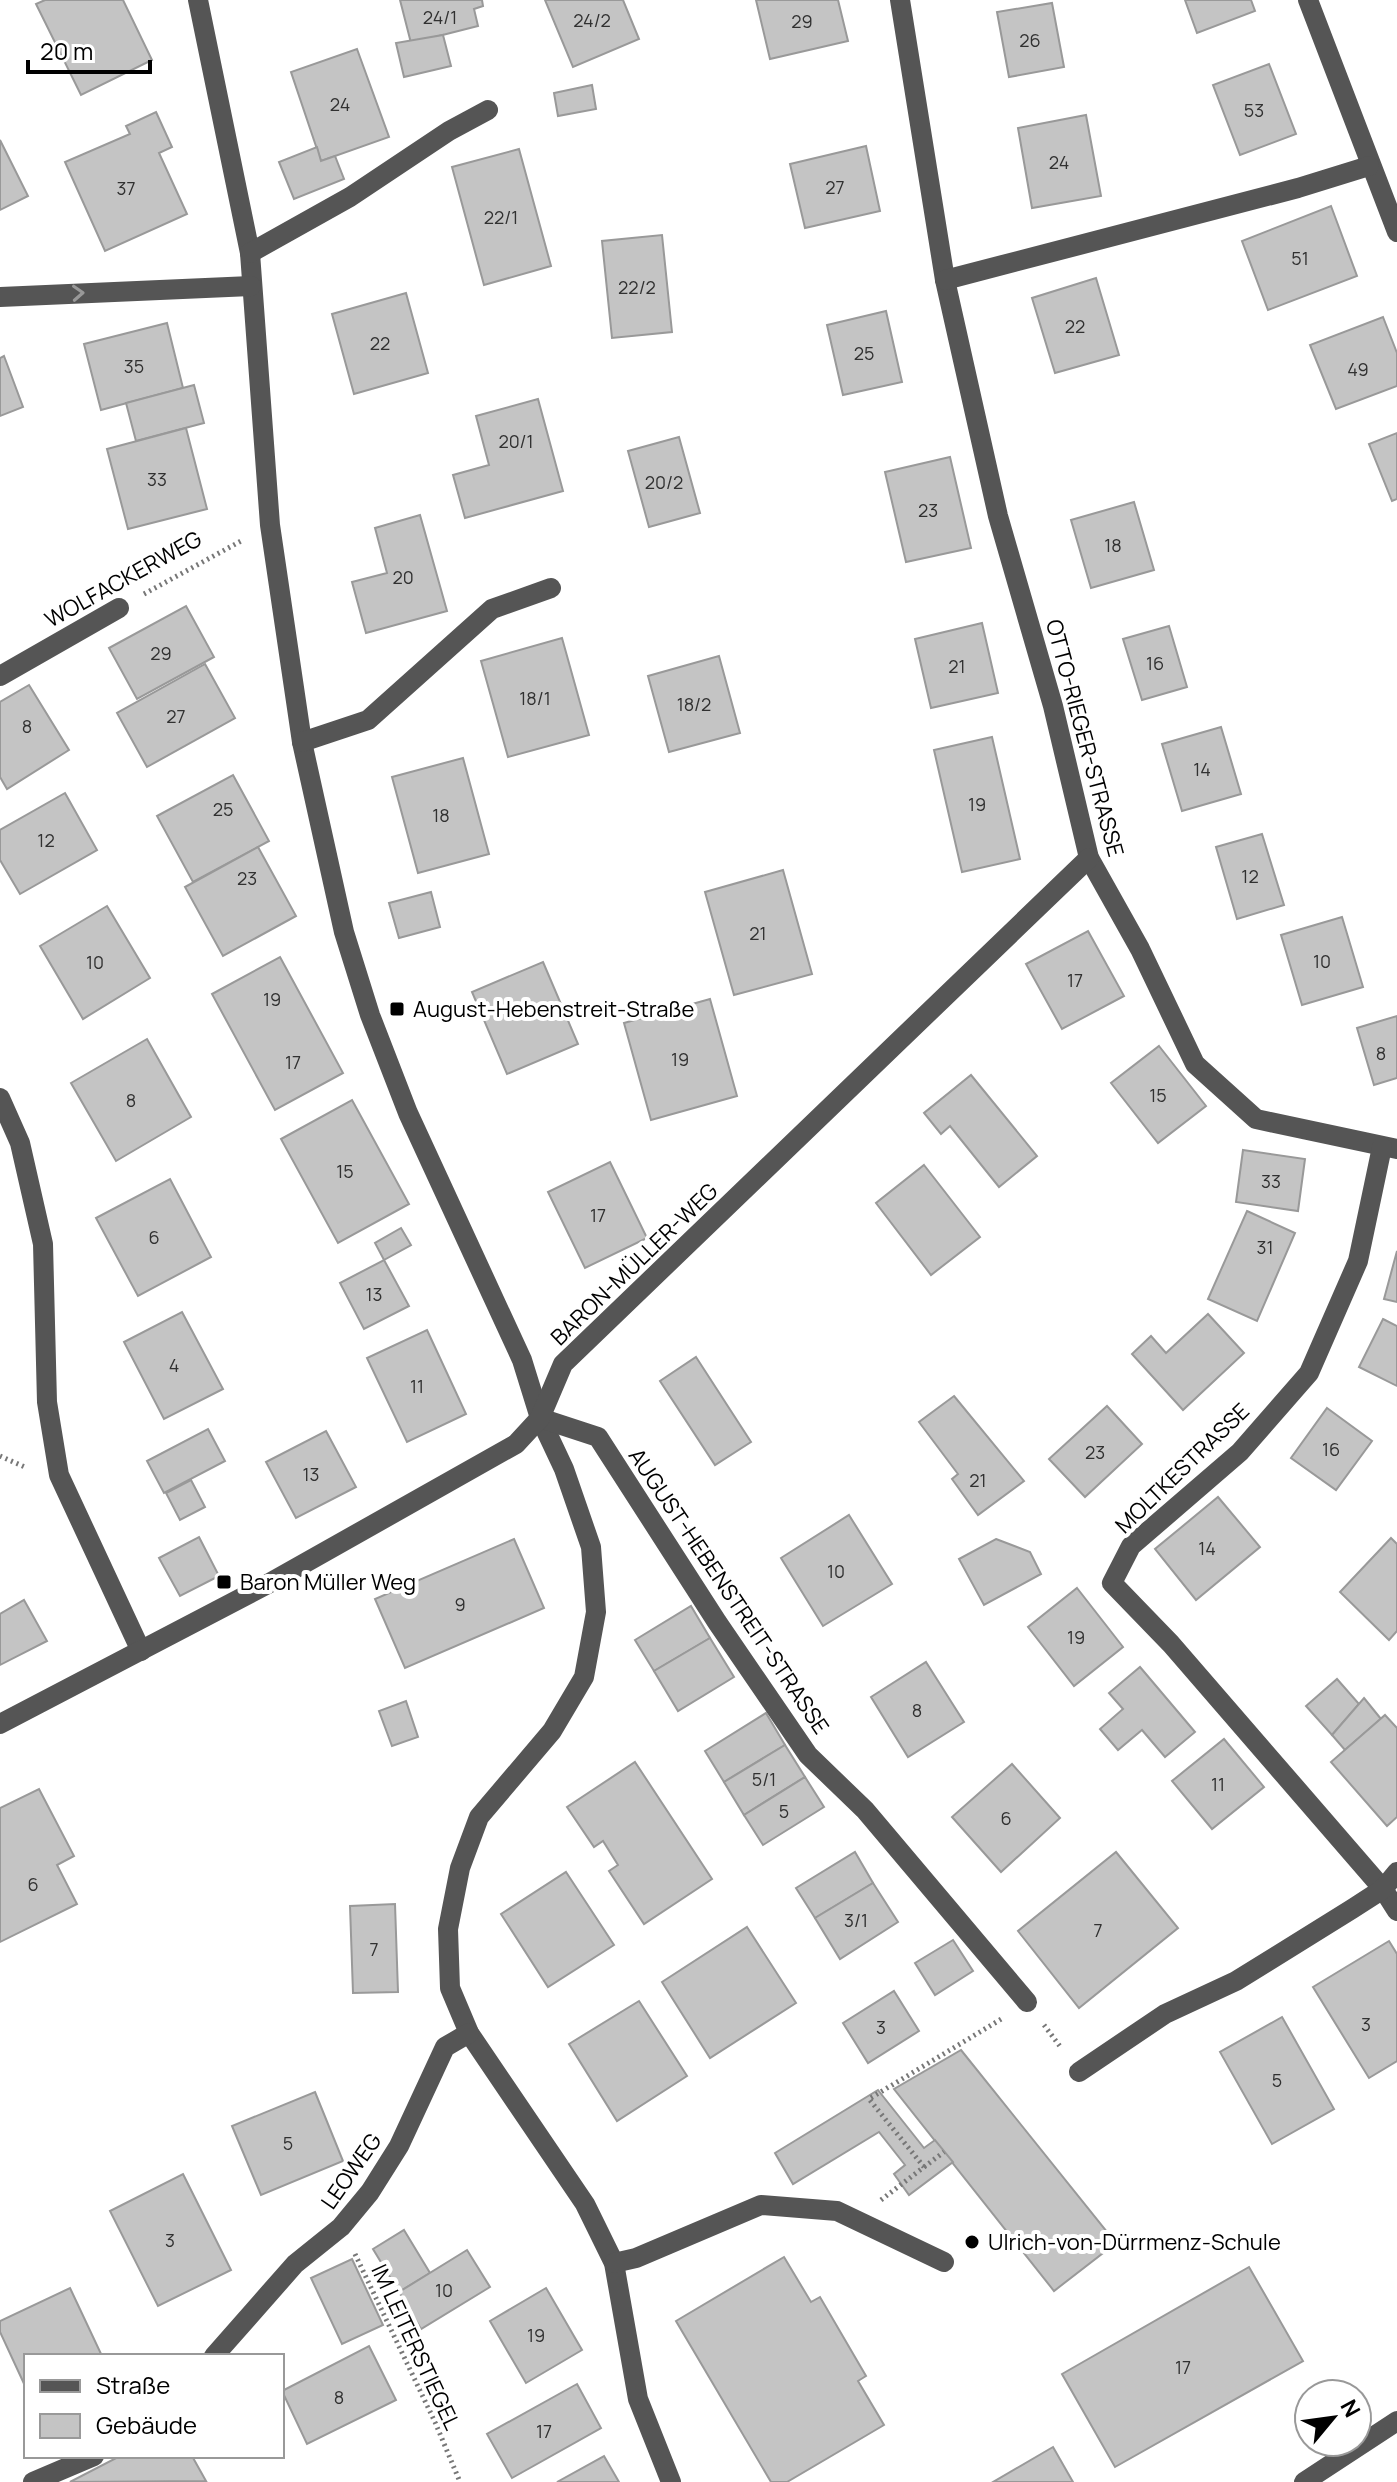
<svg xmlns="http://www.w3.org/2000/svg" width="1397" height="2482" font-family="Manrope,sans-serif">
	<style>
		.building { fill: #c4c4c4; stroke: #999; stroke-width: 2 }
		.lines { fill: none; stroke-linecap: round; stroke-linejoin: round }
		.path { stroke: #777; stroke-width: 5; stroke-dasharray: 2 4; stroke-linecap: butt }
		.minor { stroke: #555; stroke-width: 20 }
		.oneway { stroke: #999 }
		.poi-dot { fill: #000; stroke: #fff; stroke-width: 3 }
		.labels { text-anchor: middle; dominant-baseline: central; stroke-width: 8; stroke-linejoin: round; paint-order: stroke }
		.number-label { font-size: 18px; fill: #313131 }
		.street-label { font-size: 22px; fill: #000; stroke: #fff }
		.poi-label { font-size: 22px; fill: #000; stroke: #fff; text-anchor: start }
	</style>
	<rect width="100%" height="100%" fill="#fff"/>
	<g class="building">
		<polygon points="45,0 123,0 152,60 81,95 36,4"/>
		<polygon points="400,0 482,0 483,6 474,9 478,26 411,43"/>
		<polygon points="545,0 623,0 639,39 573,67"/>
		<polygon points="756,0 838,0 848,41 770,59"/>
		<polygon points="1185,0 1251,0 1255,11 1197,33"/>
		<polygon points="1052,3 1064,67 1009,77 997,12"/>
		<polygon points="443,35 451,66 404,77 396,43"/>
		<polygon points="357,49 389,137 321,161 291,72"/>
		<polygon points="1269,64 1296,134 1240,155 1213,85"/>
		<polygon points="592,85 596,109 558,116 554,93"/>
		<polygon points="156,112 172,147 159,153 187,214 105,251 65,162 130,134 126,126"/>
		<polygon points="1086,115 1101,196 1032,208 1018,128"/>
		<polygon points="0,140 28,196 0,210"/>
		<polygon points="866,146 880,211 805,228 790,164"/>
		<polygon points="317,147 321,161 335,156 344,179 294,199 279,162"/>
		<polygon points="519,149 551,266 484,285 452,167"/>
		<polygon points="1331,206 1357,276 1268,310 1242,241"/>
		<polygon points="662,235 672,332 612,338 602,241"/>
		<polygon points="1096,278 1119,355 1055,373 1032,298"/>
		<polygon points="406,293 428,373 354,394 332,314"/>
		<polygon points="886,311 902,382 843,395 827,325"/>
		<polygon points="1383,317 1397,353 1397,386 1336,409 1310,345"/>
		<polygon points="167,323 183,388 101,410 84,344"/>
		<polygon points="4,356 23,407 0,416 0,358"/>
		<polygon points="194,385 204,423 136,441 126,403"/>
		<polygon points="538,399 563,491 465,518 453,475 489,465 476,416"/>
		<polygon points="186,428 207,509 128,529 107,449"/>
		<polygon points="1397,433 1397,499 1392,501 1369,444"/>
		<polygon points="679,437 700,513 649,527 628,451"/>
		<polygon points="950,457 971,548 906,562 885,472"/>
		<polygon points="1134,502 1154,570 1091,588 1071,520"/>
		<polygon points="420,515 447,611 366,633 352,582 387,573 375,528"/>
		<polygon points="186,606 214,657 137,699 109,648"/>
		<polygon points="982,623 998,693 931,708 915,639"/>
		<polygon points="1169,626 1187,687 1142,700 1123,639"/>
		<polygon points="562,638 589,735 508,757 481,661"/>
		<polygon points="719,656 740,733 669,752 648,676"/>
		<polygon points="205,664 235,718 147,767 117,713"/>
		<polygon points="29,685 69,750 7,789 0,777 0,702"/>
		<polygon points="1221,727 1241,794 1182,811 1162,744"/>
		<polygon points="992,737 1020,859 962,872 934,750"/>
		<polygon points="463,758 489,854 418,873 392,777"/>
		<polygon points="233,775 269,841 193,882 157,816"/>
		<polygon points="65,793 97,850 20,894 0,860 0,830"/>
		<polygon points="1262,834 1284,905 1237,919 1216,847"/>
		<polygon points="258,847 296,916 223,956 185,887"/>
		<polygon points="783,870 812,974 734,995 705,892"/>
		<polygon points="431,892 440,927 399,938 389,903"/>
		<polygon points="107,906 150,978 83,1019 40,946"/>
		<polygon points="1342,917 1363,987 1302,1005 1281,935"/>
		<polygon points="1088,931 1124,996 1062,1029 1026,964"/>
		<polygon points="280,957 343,1073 275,1110 212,994"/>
		<polygon points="543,962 578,1044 507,1074 472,992"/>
		<polygon points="710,999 737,1096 651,1120 624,1023"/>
		<polygon points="1397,1016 1397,1078 1374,1085 1357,1028"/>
		<polygon points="147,1039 191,1117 116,1161 71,1083"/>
		<polygon points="1159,1046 1206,1106 1158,1143 1111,1083"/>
		<polygon points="971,1075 1037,1156 999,1187 950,1126 941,1134 924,1113"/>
		<polygon points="352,1100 409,1204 338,1243 281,1139"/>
		<polygon points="1243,1150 1305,1159 1298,1211 1236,1202"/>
		<polygon points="610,1162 647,1238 585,1268 548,1192"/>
		<polygon points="924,1165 980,1237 931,1275 876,1203"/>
		<polygon points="170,1179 211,1257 138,1296 96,1218"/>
		<polygon points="1247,1211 1295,1233 1257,1321 1208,1299"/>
		<polygon points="401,1228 411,1245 384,1260 375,1243"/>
		<polygon points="1397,1251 1397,1302 1384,1299"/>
		<polygon points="384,1260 409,1306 364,1329 340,1283"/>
		<polygon points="182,1312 223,1389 164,1419 124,1342"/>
		<polygon points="1208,1314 1244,1353 1183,1410 1132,1354 1151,1336 1166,1353"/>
		<polygon points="1383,1319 1397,1326 1397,1386 1359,1367"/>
		<polygon points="427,1330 466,1414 407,1442 367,1358"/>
		<polygon points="696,1357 751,1442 715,1465 660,1381"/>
		<polygon points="954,1396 1024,1481 978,1515 952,1479 958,1474 919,1422"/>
		<polygon points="1107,1406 1142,1444 1085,1497 1049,1459"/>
		<polygon points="1327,1408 1372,1441 1336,1490 1291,1458"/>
		<polygon points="208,1429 225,1461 164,1493 147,1461"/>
		<polygon points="326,1431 356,1487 296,1518 266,1462"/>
		<polygon points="191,1480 205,1507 180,1520 166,1493"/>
		<polygon points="1218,1497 1260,1547 1196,1600 1155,1549"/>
		<polygon points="849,1515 892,1584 823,1626 781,1558"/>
		<polygon points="199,1537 219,1576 180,1596 159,1558"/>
		<polygon points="1391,1538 1397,1544 1397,1631 1389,1640 1340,1592"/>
		<polygon points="514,1539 544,1608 405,1668 375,1599"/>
		<polygon points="996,1539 1030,1552 1041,1574 984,1605 959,1559"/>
		<polygon points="1077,1588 1123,1647 1074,1686 1028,1627"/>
		<polygon points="24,1600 47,1641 0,1665 0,1614"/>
		<polygon points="691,1606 710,1638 654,1671 635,1640"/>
		<polygon points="710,1638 734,1677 678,1711 654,1671"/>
		<polygon points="926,1662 964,1722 908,1757 871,1697"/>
		<polygon points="1140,1667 1195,1732 1165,1757 1142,1730 1118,1750 1100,1729 1123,1709 1109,1693"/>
		<polygon points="1337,1679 1359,1704 1332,1735 1306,1706"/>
		<polygon points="1364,1698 1381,1719 1345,1750 1332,1735"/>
		<polygon points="406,1701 418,1737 392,1746 379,1711"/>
		<polygon points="766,1713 785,1745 724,1782 705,1751"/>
		<polygon points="1385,1715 1397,1728 1397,1817 1387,1826 1331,1762"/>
		<polygon points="1224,1739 1264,1787 1212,1829 1172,1781"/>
		<polygon points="785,1745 805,1777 744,1815 724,1782"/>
		<polygon points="635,1762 712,1879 644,1924 609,1871 618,1865 603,1841 594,1847 567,1807"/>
		<polygon points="1012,1764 1060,1818 1001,1872 952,1817"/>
		<polygon points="805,1777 824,1807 763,1845 744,1815"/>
		<polygon points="39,1789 74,1856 57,1865 77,1904 0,1942 0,1808"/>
		<polygon points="855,1852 873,1883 815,1918 796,1888"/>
		<polygon points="1116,1852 1178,1928 1079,2008 1018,1931"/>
		<polygon points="566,1872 614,1945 548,1987 501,1914"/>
		<polygon points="873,1883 898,1922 840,1959 815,1918"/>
		<polygon points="395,1904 398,1992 353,1993 350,1906"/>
		<polygon points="747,1927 796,2003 710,2058 662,1982"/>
		<polygon points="953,1940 973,1971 935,1995 915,1963"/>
		<polygon points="1389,1941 1397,1954 1397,2061 1369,2078 1313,1987"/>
		<polygon points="894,1991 919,2031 868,2063 843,2023"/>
		<polygon points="639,2001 687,2076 617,2121 569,2044"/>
		<polygon points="1282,2017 1334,2109 1272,2144 1220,2052"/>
		<polygon points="961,2050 1116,2243 1054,2291 894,2089"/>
		<polygon points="878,2090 924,2148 935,2140 953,2162 909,2195 894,2174 905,2165 879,2132 793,2184 775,2153"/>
		<polygon points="315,2092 343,2161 261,2195 232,2126"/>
		<polygon points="183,2174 231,2270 158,2306 110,2211"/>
		<polygon points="404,2230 430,2273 399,2292 373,2249"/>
		<polygon points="467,2250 490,2287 421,2329 399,2292"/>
		<polygon points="784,2257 811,2302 820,2297 866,2376 858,2381 884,2425 787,2482 771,2482 676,2321"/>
		<polygon points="352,2259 383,2325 342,2344 311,2278"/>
		<polygon points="1249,2267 1303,2361 1115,2467 1062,2374"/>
		<polygon points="70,2288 102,2356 26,2356 26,2388 0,2332 0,2321"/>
		<polygon points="546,2288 582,2350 526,2383 490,2321"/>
		<polygon points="369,2346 396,2400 307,2444 282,2391"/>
		<polygon points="577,2384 601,2428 512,2478 487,2434"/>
		<polygon points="1053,2447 1073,2482 993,2482"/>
		<polygon points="120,2456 192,2456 206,2481 70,2482"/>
		<polygon points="604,2456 619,2482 557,2482"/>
	</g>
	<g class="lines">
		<g class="path">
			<polyline points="144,594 241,541"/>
			<polyline points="0,1456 27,1468"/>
			<polyline points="1044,2025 1062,2049"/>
			<polyline points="924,2167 944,2152"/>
			<polyline points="881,2200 924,2167 869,2099 1003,2018"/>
			<polyline points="355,2254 435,2422 460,2482"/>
		</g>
		<g class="minor">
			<polyline points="198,0 250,253 270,525 302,742 344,932 370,1015 408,1113 522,1360 540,1418 564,1469 591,1547 596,1612 584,1677 552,1731 479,1817 460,1868 448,1929 450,1988 469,2033 585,2204 614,2263 638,2399 671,2482"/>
			<polyline points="900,0 945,280 998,516 1053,706 1089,858 1140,949 1195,1064 1256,1119 1397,1149"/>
			<polyline points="1308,0 1397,232"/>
			<polyline points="250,253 350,197 449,131 488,110"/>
			<polyline points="945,280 1298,188 1369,166"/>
			<polyline points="0,297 251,286"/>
			<polyline points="0,676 119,608"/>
			<polyline points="302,742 368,720 492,609 551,588"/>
			<polyline points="0,1098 20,1143 43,1244 47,1402 59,1475 141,1651"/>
			<polyline points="1382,1147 1358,1261 1309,1373 1240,1452 1131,1546 1112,1583 1171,1644 1383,1889 1397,1911"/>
			<polyline points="540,1418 598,1437 717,1622 808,1755 865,1810 1027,2002"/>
			<polyline points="0,1724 266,1585 516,1444 540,1418 563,1364 1089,858"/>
			<polyline points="1079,2072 1165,2014 1236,1981 1352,1909 1383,1889 1397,1872"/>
			<polyline points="614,2263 636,2258 761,2205 837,2211 944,2262"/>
			<polyline points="214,2356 295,2264 341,2227 370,2192 399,2146 445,2047 469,2033"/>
			<polyline points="33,2482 94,2456"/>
			<polyline points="1304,2482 1397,2421"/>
		</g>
	</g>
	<defs><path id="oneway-chevron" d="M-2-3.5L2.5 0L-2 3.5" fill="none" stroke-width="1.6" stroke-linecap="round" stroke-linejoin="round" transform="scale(2)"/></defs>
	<use class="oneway" href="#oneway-chevron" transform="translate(78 293) rotate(-3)"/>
	<g class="poi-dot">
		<rect x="389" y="1001" width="16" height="16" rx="4"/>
		<rect x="216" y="1574" width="16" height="16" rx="4"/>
		<circle cx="972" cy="2242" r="8"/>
	</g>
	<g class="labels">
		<g class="number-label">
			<text x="440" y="17">24/1</text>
			<text x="592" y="20">24/2</text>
			<text x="802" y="21">29</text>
			<text x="1030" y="40">26</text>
			<text x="340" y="104">24</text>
			<text x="1254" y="110">53</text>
			<text x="1059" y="162">24</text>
			<text x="835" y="187">27</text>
			<text x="126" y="188">37</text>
			<text x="501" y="217">22/1</text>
			<text x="1300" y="258">51</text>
			<text x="637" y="287">22/2</text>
			<text x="1075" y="326">22</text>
			<text x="380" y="343">22</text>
			<text x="864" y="353">25</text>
			<text x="134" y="366">35</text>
			<text x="1358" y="369">49</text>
			<text x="516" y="441">20/1</text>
			<text x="157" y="479">33</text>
			<text x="664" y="482">20/2</text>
			<text x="928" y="510">23</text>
			<text x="1113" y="545">18</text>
			<text x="403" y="577">20</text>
			<text x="161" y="653">29</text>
			<text x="1155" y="663">16</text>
			<text x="957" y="666">21</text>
			<text x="535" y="698">18/1</text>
			<text x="694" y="704">18/2</text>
			<text x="176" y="716">27</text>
			<text x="27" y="726">8</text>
			<text x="1202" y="769">14</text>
			<text x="977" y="804">19</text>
			<text x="223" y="809">25</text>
			<text x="441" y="815">18</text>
			<text x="46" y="840">12</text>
			<text x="1250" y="876">12</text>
			<text x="247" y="878">23</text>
			<text x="758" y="933">21</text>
			<text x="1322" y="961">10</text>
			<text x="95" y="962">10</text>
			<text x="1075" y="980">17</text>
			<text x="272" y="999">19</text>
			<text x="1381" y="1053">8</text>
			<text x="680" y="1059">19</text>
			<text x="293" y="1062">17</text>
			<text x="1158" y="1095">15</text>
			<text x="131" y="1100">8</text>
			<text x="345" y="1171">15</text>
			<text x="1271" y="1181">33</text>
			<text x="598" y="1215">17</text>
			<text x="154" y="1237">6</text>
			<text x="1265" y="1247">31</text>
			<text x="374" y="1294">13</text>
			<text x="174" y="1365">4</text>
			<text x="417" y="1386">11</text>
			<text x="1331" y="1449">16</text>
			<text x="1095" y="1452">23</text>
			<text x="311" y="1474">13</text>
			<text x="978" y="1480">21</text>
			<text x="1207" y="1548">14</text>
			<text x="836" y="1571">10</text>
			<text x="460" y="1604">9</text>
			<text x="1076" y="1637">19</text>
			<text x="917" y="1710">8</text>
			<text x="764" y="1779">5/1</text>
			<text x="1218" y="1784">11</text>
			<text x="784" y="1811">5</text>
			<text x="1006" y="1818">6</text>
			<text x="33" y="1884">6</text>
			<text x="856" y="1920">3/1</text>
			<text x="1098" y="1930">7</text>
			<text x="374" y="1949">7</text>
			<text x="1366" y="2024">3</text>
			<text x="881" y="2027">3</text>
			<text x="1277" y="2080">5</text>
			<text x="288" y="2143">5</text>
			<text x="170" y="2240">3</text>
			<text x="444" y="2290">10</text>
			<text x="536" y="2335">19</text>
			<text x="1183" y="2367">17</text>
			<text x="339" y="2397">8</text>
			<text x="544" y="2431">17</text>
		</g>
		<g class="street-label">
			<text transform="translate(123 579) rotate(-29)">WOLFACKERWEG</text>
			<text transform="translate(1085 738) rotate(75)">OTTO-RIEGER-STRASSE</text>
			<text transform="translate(634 1264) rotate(-44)">BARON-MÜLLER-WEG</text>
			<text transform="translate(1182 1468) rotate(-44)">MOLTKESTRASSE</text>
			<text transform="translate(729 1591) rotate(56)">AUGUST-HEBENSTREIT-STRASSE</text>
			<text transform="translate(351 2171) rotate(-55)">LEOWEG</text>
			<text transform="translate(416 2347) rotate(65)">IM LEITERSTIEGEL</text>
		</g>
		<g class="poi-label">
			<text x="413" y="1009">August-Hebenstreit-Straße</text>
			<text x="240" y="1582">Baron Müller Weg</text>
			<text x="988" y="2242">Ulrich-von-Dürrmenz-Schule</text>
		</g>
	</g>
	<rect x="24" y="2354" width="260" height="104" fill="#ffffff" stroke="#999999" stroke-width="2"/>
	<rect x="40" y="2380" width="40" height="12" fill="#555555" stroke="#999999" stroke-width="2"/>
	<text x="96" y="2394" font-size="24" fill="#000000">Straße</text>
	<rect x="40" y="2414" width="40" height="24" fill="#c4c4c4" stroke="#999999" stroke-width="2"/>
	<text x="96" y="2434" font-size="24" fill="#000000">Gebäude</text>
	<g transform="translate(1333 2418) rotate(61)"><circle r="38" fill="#ffffff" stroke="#999999" stroke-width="2"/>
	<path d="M0-6L14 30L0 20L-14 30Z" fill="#000000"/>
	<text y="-12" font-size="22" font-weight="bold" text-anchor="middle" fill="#000000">N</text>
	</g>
	<path d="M28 60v12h122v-12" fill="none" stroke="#000000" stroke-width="4"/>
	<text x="40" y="60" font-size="24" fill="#000000" stroke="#ffffff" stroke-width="6" paint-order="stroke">20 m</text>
</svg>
